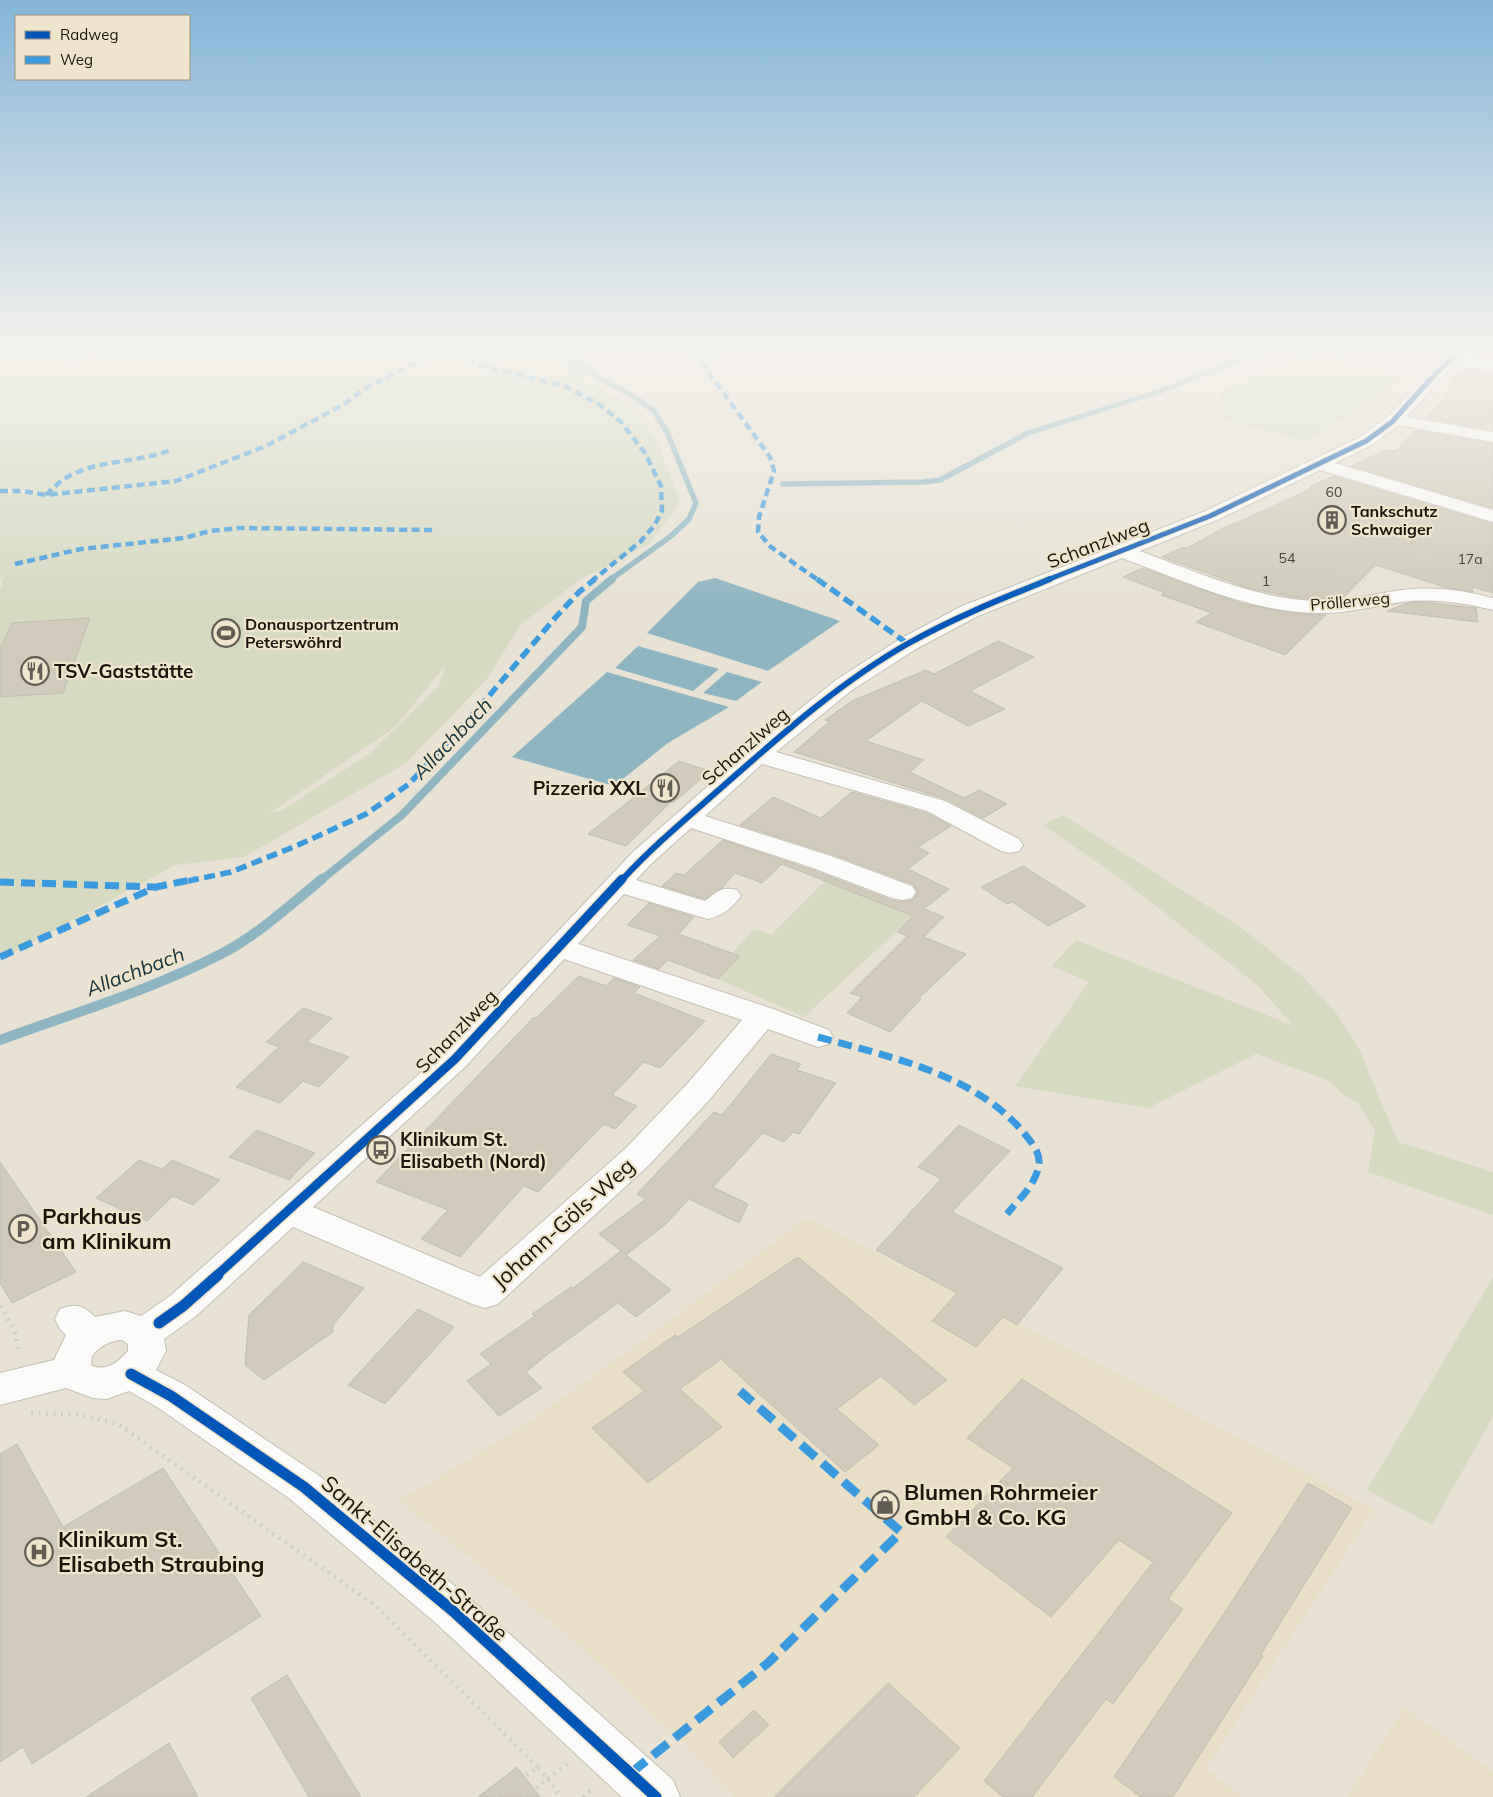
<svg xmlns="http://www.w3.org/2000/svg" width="1493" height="1797" font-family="Mulish,sans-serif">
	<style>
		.built { fill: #e8dfc6 }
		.green { fill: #d5dac1; fill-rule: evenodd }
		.water { fill: #8eb6c2 }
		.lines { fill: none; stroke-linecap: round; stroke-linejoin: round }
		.stream-far2 { stroke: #8eb6c2; stroke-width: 5.5 }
		.stream-far1 { stroke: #8eb6c2; stroke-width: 8 }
		.stream { stroke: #8eb6c2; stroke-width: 10 }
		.building { fill: #cfcab9; stroke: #c2beb3 }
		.minor-casing { stroke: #c4c0b5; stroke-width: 2 }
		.path-far2 { stroke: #d0ceca; stroke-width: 2; stroke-dasharray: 0.5 2.5; stroke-linecap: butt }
		.path-far1 { stroke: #d0ceca; stroke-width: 2.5; stroke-dasharray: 1 3; stroke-linecap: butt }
		.path { stroke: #d0ceca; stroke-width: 4.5; stroke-dasharray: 2 5.5; stroke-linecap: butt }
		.minor { fill: #fbfbf9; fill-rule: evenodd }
		.quiet-far3 { stroke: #3b9ade; stroke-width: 4.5; stroke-dasharray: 8 4.5; stroke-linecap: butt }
		.quiet-far2 { stroke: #3b9ade; stroke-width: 5.5; stroke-dasharray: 11 5.5; stroke-linecap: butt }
		.quiet-far1 { stroke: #3b9ade; stroke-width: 7; stroke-dasharray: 14 7; stroke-linecap: butt }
		.quiet { stroke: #3b9ade; stroke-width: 9; stroke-dasharray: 19 9; stroke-linecap: butt }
		.cycleway-far3-casing { stroke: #efe5cc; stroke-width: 7 }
		.cycleway-far2-casing { stroke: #efe5cc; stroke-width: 9 }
		.cycleway-far1-casing { stroke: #efe5cc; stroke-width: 12 }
		.cycleway-casing { stroke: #efe5cc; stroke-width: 14 }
		.cycleway-far3 { stroke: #0057b8; stroke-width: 5 }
		.cycleway-far2 { stroke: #0057b8; stroke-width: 6 }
		.cycleway-far1 { stroke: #0057b8; stroke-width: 9 }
		.cycleway { stroke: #0057b8; stroke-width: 11 }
		.labels { text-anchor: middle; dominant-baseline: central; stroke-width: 4.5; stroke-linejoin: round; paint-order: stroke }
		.far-number-label { font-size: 14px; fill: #484439 }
		.far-poi-label { font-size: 16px; font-weight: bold; fill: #1a160d; stroke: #efe5cc; text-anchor: start }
		.far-street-label { font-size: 16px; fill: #1a160d; stroke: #efe5cc }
		.street-label { font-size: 19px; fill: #1a160d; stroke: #efe5cc }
		.poi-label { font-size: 19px; font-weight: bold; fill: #1a160d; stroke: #efe5cc; text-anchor: start }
		.water-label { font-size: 20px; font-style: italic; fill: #16343e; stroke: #efe5cc }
		.near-poi-label { font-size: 22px; font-weight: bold; fill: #1a160d; stroke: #efe5cc; text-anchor: start }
		.near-street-label { font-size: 22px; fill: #1a160d; stroke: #efe5cc }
	</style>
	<rect width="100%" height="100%" fill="#e7e2d4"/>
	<g class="built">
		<polygon points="806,1218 1112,1371 1374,1509 1206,1768 1242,1797 735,1797 695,1755 580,1646 399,1501 528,1423 674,1318"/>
		<polygon points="1405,1708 1493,1772 1493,1797 1347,1797"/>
	</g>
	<g class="green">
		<path d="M0,352H92L59,371L97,352H549L579,375L625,403L657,439L680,501L651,543L581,579L521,624L487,679L406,763L244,857L175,865L0,960V587L2,586L4,570L0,582V493H23L31,495L39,490L0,488ZM445,666L439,686L369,754L281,811L270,813L395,727Z"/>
		<polygon points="1303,352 1306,352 1406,375 1307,442 1225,419 1219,392"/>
		<polygon points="1063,815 1236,924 1301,975 1335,1011 1360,1051 1398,1142 1493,1172 1493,1215 1368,1172 1375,1131 1359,1104 1344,1095 1330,1081 1256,1054 1148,1108 1015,1086 1089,982 1052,966 1076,940 1294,1026 1256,984 1117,876 1043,825"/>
		<polygon points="825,881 913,916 804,1017 718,979 739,956 733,953 754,929 771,935"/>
		<polygon points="1493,1278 1493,1417 1432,1525 1367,1490"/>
	</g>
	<g class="water">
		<polygon points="549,352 572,352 598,372 579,375"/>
		<polygon points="715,578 840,621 768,671 647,633 698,582"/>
		<polygon points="638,646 719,669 693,691 615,668"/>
		<polygon points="607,672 729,707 668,743 614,786 512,757"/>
		<polygon points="727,672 762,682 736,701 703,693"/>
	</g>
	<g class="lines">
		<g class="stream-far2">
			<polyline points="561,352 588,372 633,396 654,411 667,432 696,503 689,519 671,536 610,580"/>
			<polyline points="783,484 923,482 940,480 1028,433 1158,392 1260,352"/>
		</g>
		<polyline class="stream-far1" points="320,881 402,815 582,627 586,601 612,579"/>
		<path class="stream" d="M0,1040C74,1013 151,990 221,954C258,935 290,905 322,879"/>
	</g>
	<g class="building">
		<polygon points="1472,369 1493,374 1493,430 1426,418 1448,394 1445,394 1460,371 1467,372"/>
		<polygon points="1415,430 1493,444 1493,508 1352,466 1380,453 1389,450 1396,451"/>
		<polygon points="1333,476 1493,524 1493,593 1473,587 1473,592 1444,587 1376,565 1343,598 1315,599 1292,597 1248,588 1162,557 1183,547 1187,548 1233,523 1235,524 1312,488 1310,487"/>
		<polygon points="1142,568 1240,603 1290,613 1326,615 1285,655 1196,622 1212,613 1161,595 1165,593 1123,577"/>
		<polygon points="1425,602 1476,608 1478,622 1387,611 1408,603"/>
		<polygon points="90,618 63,693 0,697 0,649 12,623"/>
		<polygon points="998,641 1034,657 970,691 1005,709 968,726 922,701 866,741 924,760 910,772 964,798 979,790 1007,804 983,818 946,799 794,752 830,721 825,720 852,701 926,670 934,674"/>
		<polygon points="679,761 710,771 673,803 671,802 626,846 588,834"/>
		<polygon points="852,792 926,813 951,826 918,847 929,853 908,869 949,889 924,909 944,917 924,937 966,954 919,998 921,999 890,1032 847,1013 862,997 850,993 907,936 897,932 913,916 782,864 762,883 735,873 722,888 705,899 662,886 676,873 684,875 723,840 812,870 891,900 902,902 912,900 918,893 913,884 832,854 740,825 773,797 821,818"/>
		<polygon points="1023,866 1086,906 1048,926 1012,902 1007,904 981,887"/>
		<polygon points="649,903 694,917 679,934 740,956 718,979 668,960 659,969 633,960 660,936 627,925"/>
		<polygon points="579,976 606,986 614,978 640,987 634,993 705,1021 660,1068 644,1062 612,1095 637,1106 615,1129 604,1124 538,1192 524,1186 460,1257 421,1239 448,1210 376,1182 534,1017 536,1018"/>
		<polygon points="303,1008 332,1018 307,1042 349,1057 319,1087 303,1081 280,1103 236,1087 279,1047 266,1042"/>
		<polygon points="771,1054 801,1064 797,1070 836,1083 799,1134 793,1132 784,1142 763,1133 713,1187 748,1204 739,1223 689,1199 666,1224 626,1255 671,1290 636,1317 618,1303 548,1354 526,1372 542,1388 499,1416 467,1381 491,1364 480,1354 535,1316 532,1314 571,1287 573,1288 621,1251 599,1234 646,1199 637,1194 714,1112 722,1115"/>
		<polygon points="959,1125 1010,1151 952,1212 1063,1268 1017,1325 1003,1317 976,1347 932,1321 957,1293 876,1250 941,1179 918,1167"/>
		<polygon points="257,1130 315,1153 289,1180 229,1157"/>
		<polygon points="139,1160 162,1169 172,1160 220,1180 193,1205 173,1196 147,1221 96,1198"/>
		<polygon points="0,1162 76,1272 12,1303 0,1283"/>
		<polygon points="798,1257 947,1380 914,1405 881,1376 837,1409 879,1445 845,1472 721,1359 680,1389 722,1427 648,1483 592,1428 644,1391 623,1372 675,1335 678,1337"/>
		<polygon points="303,1262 364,1288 333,1325 333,1332 264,1380 245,1365 249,1315"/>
		<polygon points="418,1309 454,1327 385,1404 348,1385"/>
		<polygon points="1022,1379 1232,1513 1168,1599 1183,1609 1113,1704 1106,1699 1032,1797 1003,1797 984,1781 1153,1562 1119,1540 1051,1617 946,1537 1013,1468 967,1438"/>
		<polygon points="17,1444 63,1527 163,1468 261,1616 32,1764 23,1747 0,1762 0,1454"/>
		<polygon points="1308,1483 1352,1508 1261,1654 1263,1656 1173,1797 1141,1797 1114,1777 1227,1609"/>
		<polygon points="287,1675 361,1797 309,1797 251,1698"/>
		<polygon points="888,1683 960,1748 914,1797 774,1797"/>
		<polygon points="754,1710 769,1725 733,1758 719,1742"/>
		<polygon points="169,1743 198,1797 86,1797"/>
		<polygon points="517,1767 540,1797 478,1797"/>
	</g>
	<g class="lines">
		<defs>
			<path id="minor" d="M1449,352H1467L1464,356L1493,362V372L1455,363L1407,417L1493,432V442L1398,425L1372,445L1335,463L1493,510V522L1320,470L1217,520L1140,551C1197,572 1253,598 1315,601C1344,602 1373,594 1402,590C1433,586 1463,590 1493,598V610C1463,603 1433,598 1402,602C1374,606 1345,614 1315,613C1248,611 1184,581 1122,558L978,616L916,649L852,690L776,752L945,801L1019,839L1023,845L1019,851L1010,853L1001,851L927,811L762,764L705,816L831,856L912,886L916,892L912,898L902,900L892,898L813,868L691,828L651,864L636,880L705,901C718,892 719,886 737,890L741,896C732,908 722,916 708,919L624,894L578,944L773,1009L829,1030L833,1037L829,1044L818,1047L768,1029L710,1099L650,1164L498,1304L485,1308L472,1304L293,1227L196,1316L164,1339L166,1351L156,1370L185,1385L318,1475L468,1597L673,1780L680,1797H622L438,1625L290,1499L157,1407L129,1391L107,1399L93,1398L66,1388L0,1405V1373L54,1360L66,1335L60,1329L55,1319L60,1309C77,1303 82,1305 95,1317L125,1311L141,1316L170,1296L444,1052L633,852L749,750L836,680L900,639L962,606L1203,512L1360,437L1386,418ZM564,959L742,1020L688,1083L626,1148L480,1277L313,1207L466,1066ZM122,1340L128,1344V1351C119,1361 106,1373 91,1365L92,1356C100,1346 109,1341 122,1340Z"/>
		</defs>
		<use href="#minor" class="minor-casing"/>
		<g class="path-far2">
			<polyline points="1344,574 1381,545 1392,545 1430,557 1433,564"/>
			<polyline points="1345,574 1365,580"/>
		</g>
		<polyline class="path-far1" points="1361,579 1367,581"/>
		<g class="path">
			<polyline points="0,1306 15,1331 19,1354"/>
			<polyline points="31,1413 82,1415 118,1424 376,1606 538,1767"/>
			<polyline points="496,1797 538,1767 562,1797"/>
			<polyline points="524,1797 567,1764"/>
			<polyline points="583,1797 592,1789"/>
		</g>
		<use href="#minor" class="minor"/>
		<g class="quiet-far3">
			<polyline points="694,352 770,457 774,471 759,517 758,532 771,547 818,580"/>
			<polyline points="695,354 714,352"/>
			<polyline points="0,491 23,491 46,495 176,481 266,446 346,403 364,389 427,357 450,354 460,355 479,365 567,387 600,405 621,422 645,453 661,486 662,511 654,526 640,542 593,580"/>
			<path d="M46,495C54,487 62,479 73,474C102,460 140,462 171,450"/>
			<polyline points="15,564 81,549 184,538 210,531 239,528 436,530"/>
		</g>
		<g class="quiet-far2">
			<polyline points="817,579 908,644"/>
			<polyline points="188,881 231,872 296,846 366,814 409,784 483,703 555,618 579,592 595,579"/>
		</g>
		<g class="quiet-far1">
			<polyline points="0,882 154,887"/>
			<polyline points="0,957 156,887 195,879"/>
			<path d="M818,1037C890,1057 975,1074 1024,1133C1031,1142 1040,1152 1039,1163C1037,1184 1019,1199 1007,1214"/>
		</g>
		<polyline class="quiet" points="631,1773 768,1663 901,1532 740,1391"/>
		<defs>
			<polyline id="cycleway-far3" points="1047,580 1210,516 1366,441 1392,422 1435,374 1459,352"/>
			<path id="cycleway-far2" d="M621,881C652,847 687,818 721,788C780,736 840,682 909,643C956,617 1001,599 1050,579"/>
			<polyline id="cycleway-far1" points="216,1276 455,1059 622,879"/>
			<g id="cycleway">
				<polyline points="159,1323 183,1306 218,1275"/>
				<polyline points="131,1374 171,1396 304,1487 453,1611 656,1797"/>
			</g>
		</defs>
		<use href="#cycleway-far3" class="cycleway-far3-casing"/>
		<use href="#cycleway-far2" class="cycleway-far2-casing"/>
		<use href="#cycleway-far1" class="cycleway-far1-casing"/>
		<use href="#cycleway" class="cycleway-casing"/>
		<use href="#cycleway-far3" class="cycleway-far3"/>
		<use href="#cycleway-far2" class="cycleway-far2"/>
		<use href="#cycleway-far1" class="cycleway-far1"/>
		<use href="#cycleway" class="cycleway"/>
	</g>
	<linearGradient id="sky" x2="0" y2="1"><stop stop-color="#84b5d9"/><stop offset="0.58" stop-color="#f4f2ec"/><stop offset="1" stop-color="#f4f2ec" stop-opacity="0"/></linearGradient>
	<rect width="1493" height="604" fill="url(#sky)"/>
	<defs>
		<symbol id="building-ring" viewBox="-11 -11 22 22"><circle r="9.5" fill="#efe5cc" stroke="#625d53" stroke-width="1.5"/><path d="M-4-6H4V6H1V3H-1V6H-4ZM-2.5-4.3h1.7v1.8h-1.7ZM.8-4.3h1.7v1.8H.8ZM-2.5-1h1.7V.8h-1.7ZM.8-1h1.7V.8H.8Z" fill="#625d53"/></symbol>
		<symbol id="stadium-ring" viewBox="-11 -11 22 22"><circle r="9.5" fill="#efe5cc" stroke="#625d53" stroke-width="1.5"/><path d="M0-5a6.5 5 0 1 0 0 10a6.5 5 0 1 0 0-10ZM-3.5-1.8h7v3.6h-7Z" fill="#625d53"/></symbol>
		<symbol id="restaurant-ring" viewBox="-11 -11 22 22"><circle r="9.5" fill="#efe5cc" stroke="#625d53" stroke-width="1.5"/><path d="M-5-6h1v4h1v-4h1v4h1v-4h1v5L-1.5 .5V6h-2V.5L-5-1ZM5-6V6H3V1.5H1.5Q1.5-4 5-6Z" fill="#625d53"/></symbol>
		<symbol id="bus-ring" viewBox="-11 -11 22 22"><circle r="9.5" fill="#efe5cc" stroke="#625d53" stroke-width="1.5"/><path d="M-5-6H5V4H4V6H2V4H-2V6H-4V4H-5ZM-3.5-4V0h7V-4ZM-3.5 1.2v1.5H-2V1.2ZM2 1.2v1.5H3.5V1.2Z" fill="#625d53"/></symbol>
		<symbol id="parking-ring" viewBox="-11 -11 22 22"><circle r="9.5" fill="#efe5cc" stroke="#625d53" stroke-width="1.5"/><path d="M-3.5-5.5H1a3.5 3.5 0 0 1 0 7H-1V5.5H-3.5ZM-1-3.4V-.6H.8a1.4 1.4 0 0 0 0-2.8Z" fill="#625d53"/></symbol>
		<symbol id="shop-ring" viewBox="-11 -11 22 22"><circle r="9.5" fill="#efe5cc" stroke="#625d53" stroke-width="1.5"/><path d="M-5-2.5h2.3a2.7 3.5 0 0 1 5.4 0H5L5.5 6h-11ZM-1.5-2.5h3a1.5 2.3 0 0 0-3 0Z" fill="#625d53"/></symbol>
		<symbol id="hospital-ring" viewBox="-11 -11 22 22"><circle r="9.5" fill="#efe5cc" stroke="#625d53" stroke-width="1.5"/><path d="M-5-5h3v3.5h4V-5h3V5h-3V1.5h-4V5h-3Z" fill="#625d53"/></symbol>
	</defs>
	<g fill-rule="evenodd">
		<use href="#building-ring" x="1316" y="504" width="32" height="32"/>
		<use href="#stadium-ring" x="210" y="617" width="32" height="32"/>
		<use href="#restaurant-ring" x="19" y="655" width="32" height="32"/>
		<use href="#restaurant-ring" x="649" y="772" width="32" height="32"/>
		<use href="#bus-ring" x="365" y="1134" width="32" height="32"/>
		<use href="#parking-ring" x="7" y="1213" width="32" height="32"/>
		<use href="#shop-ring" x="869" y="1489" width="32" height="32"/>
		<use href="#hospital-ring" x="23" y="1536" width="32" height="32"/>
	</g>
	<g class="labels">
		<g class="far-number-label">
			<text x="1334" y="492">60</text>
			<text x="1287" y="558">54</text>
			<text x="1470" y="559">17a</text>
			<text x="1266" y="581">1</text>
		</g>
		<g class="far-poi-label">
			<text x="1351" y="511">Tankschutz<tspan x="1351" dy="18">Schwaiger</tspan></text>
			<text x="245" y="624">Donausportzentrum<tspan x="245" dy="18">Peterswöhrd</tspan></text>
		</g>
		<g class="far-street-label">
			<text transform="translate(1350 601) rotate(-5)">Pröllerweg</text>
		</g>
		<g class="street-label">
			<text transform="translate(1098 543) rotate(-21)">Schanzlweg</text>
			<text transform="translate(745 746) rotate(-41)">Schanzlweg</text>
			<text transform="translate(456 1031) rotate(-46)">Schanzlweg</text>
		</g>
		<g class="poi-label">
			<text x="54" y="671">TSV-Gaststätte</text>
			<text x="646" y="788" text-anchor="end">Pizzeria XXL</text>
			<text x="400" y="1139">Klinikum St.<tspan x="400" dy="22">Elisabeth (Nord)</tspan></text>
		</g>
		<g class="water-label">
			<text transform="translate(452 738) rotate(-46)">Allachbach</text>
			<text transform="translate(135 971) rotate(-21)">Allachbach</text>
		</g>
		<g class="near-poi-label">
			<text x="42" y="1216">Parkhaus<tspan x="42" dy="25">am Klinikum</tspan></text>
			<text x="904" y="1492">Blumen Rohrmeier<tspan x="904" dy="25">GmbH &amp; Co. KG</tspan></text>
			<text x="58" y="1539">Klinikum St.<tspan x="58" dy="25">Elisabeth Straubing</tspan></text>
		</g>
		<g class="near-street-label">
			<text transform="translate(563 1223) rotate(-42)">Johann-Göls-Weg</text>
			<text transform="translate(415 1558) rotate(41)">Sankt-Elisabeth-Straße</text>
		</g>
	</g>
	<rect x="15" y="15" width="175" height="65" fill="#efe5cc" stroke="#9a9280"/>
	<rect x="25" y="31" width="25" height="8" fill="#0057b8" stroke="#9a9280"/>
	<text x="60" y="40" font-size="15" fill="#1a160d">Radweg</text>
	<rect x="25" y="56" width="25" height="8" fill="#3b9ade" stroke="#9a9280"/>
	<text x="60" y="65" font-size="15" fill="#1a160d">Weg</text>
</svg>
